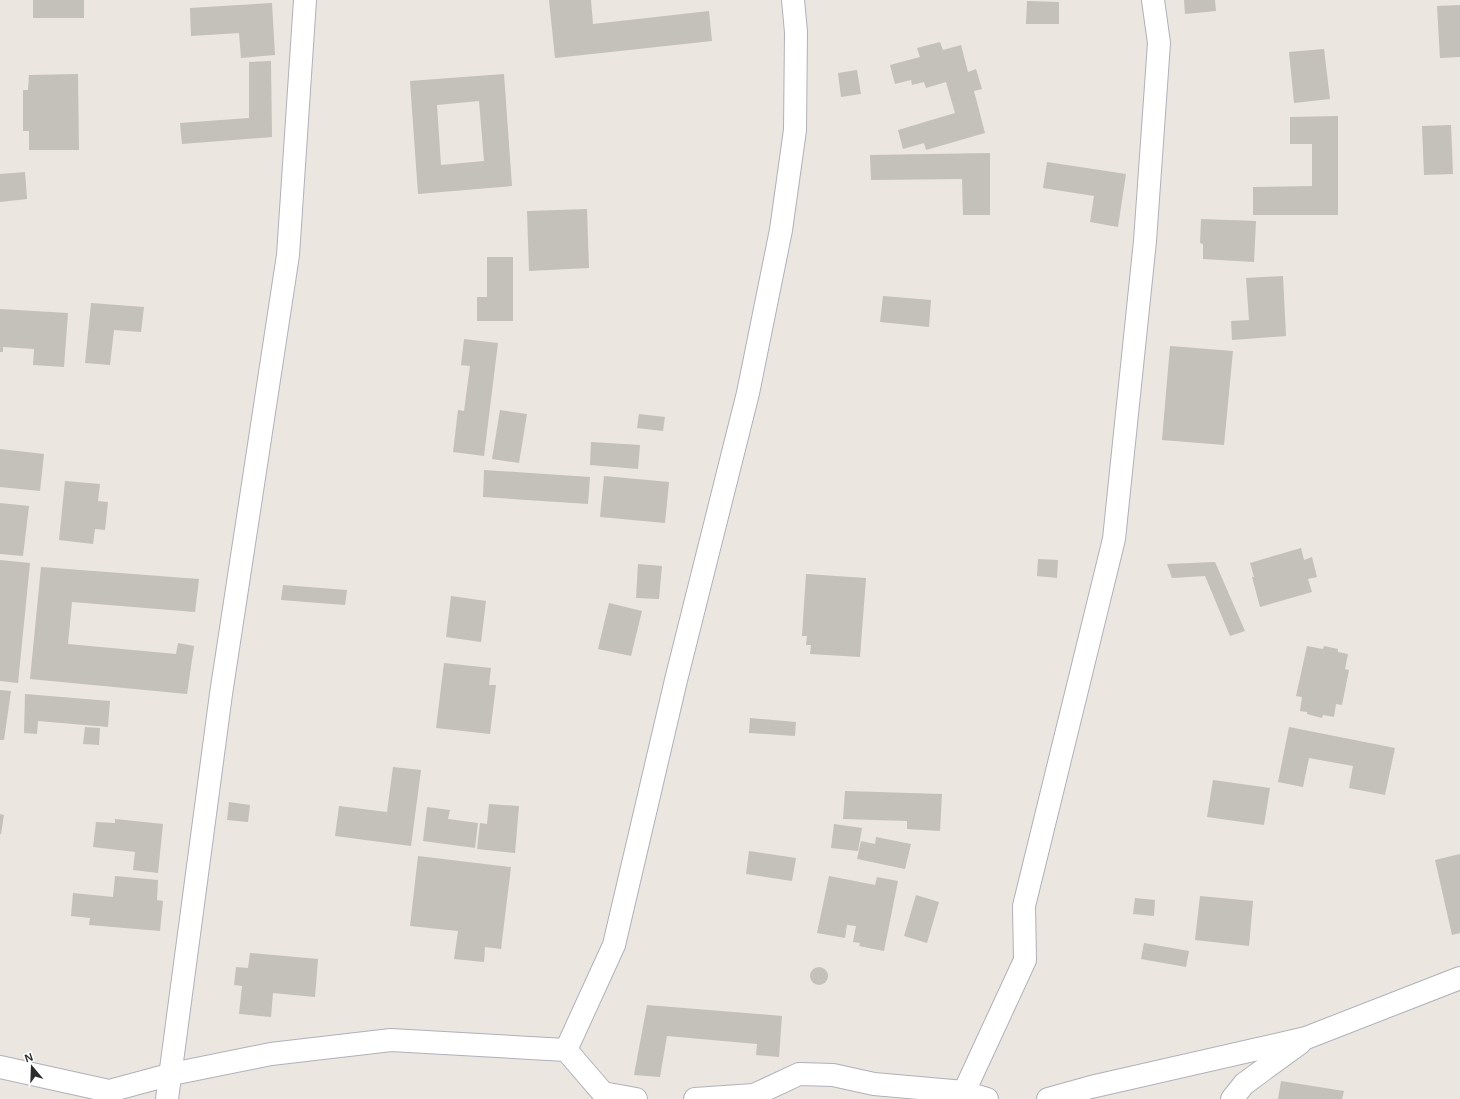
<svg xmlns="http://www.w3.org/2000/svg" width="1460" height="1099" font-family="Arial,sans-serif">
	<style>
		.building { fill: #c4c0ba; fill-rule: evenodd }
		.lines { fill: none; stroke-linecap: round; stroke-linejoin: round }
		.street-casing { stroke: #afb1ba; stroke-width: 24 }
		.street { stroke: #fff; stroke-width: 22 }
	</style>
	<rect width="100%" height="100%" fill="#ebe6df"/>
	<g class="building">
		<rect x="33" y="0" width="51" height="18"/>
		<polygon points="549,0 591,0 593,24 709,11 712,41 555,58"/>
		<polygon points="1184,0 1215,0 1216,11 1185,14"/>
		<polygon points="1027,1 1059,2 1059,24 1026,24"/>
		<polygon points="272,3 275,55 241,58 239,33 191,36 190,8"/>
		<polygon points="1460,5 1460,57 1440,58 1437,6"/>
		<polygon points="940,42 943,50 961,45 968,72 976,69 982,89 974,91 985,133 926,150 924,143 903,149 898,130 955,113 946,82 926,88 924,82 912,85 911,80 895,84 890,65 920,57 917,48"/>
		<polygon points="1324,49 1330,99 1294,103 1289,52"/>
		<polygon points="271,61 272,137 182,144 180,123 249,118 249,62"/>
		<polygon points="857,70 861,94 841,97 838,73"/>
		<polygon points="78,74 79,150 29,150 29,131 23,131 23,90 28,90 29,75"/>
		<path d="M504,74L512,186L418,194L410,81ZM479,101L484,161L441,165L437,105Z"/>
		<polygon points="1338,116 1338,215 1253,215 1253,187 1312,186 1312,144 1290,144 1290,117"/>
		<polygon points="1451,125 1453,174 1424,175 1422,126"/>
		<polygon points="990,153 990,215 963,215 962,179 871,180 870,155"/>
		<polygon points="1047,162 1126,174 1118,227 1090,222 1094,196 1043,188"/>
		<polygon points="25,172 27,199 0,202 0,174"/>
		<polygon points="587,209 589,268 529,271 527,211"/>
		<polygon points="1201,219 1256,221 1254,262 1203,259 1203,244 1200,243"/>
		<polygon points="487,257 513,257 513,321 477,321 477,297 487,297"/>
		<polygon points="1283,276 1286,336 1232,340 1231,321 1249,320 1246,278"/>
		<polygon points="883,296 931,300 929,327 880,322"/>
		<polygon points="91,303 144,307 141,332 114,330 110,365 85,363"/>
		<polygon points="0,309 68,313 64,367 33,365 34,349 3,347 3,352 0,352"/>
		<polygon points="464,339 498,343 484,456 453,452 458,410 464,411 470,366 461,365"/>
		<polygon points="1170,346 1233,351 1224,445 1162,440"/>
		<polygon points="500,410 527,414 519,463 492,459"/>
		<polygon points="639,414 665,417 663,431 637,428"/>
		<polygon points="591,442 640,445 638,469 590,465"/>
		<polygon points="0,449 44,454 40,491 0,487"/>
		<polygon points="484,470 590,477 588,504 483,497"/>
		<polygon points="604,476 669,482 665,523 600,517"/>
		<polygon points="65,481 100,484 98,501 108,502 105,530 95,529 93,544 59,540"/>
		<polygon points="0,503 29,506 23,556 0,554"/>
		<polygon points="1301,548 1304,560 1312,557 1317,577 1308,579 1312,592 1260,607 1252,577 1254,577 1250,563"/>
		<polygon points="1038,559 1058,560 1057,578 1037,576"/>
		<polygon points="0,560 30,563 18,683 0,681"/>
		<polygon points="1215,562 1245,631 1230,636 1205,576 1172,578 1167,564"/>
		<polygon points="638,564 662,566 659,599 636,598"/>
		<polygon points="41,567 199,579 195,612 72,602 68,644 176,654 178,643 194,646 187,694 30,679"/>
		<polygon points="806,574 866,578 860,657 810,654 811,645 806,645 807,636 802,636"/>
		<polygon points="283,585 347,590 345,605 281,600"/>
		<polygon points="451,596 486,601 481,642 446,637"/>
		<polygon points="609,603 642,611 631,656 598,649"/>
		<polygon points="1307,646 1323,649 1324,646 1338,649 1338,652 1348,654 1345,669 1349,670 1342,705 1336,704 1334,717 1323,715 1322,718 1307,714 1307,712 1300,711 1302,697 1296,696"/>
		<polygon points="444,663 491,668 489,685 496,685 490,734 436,728"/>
		<polygon points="0,690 11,691 4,740 0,740"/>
		<polygon points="25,694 110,701 108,727 38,721 37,734 24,733"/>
		<polygon points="750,718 796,722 795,736 749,733"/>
		<polygon points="85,727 100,728 99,745 83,744"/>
		<polygon points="1289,727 1395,748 1385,795 1349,788 1353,766 1309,758 1303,787 1278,782"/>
		<polygon points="393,767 421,770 411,846 335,836 339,806 387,812"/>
		<polygon points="1213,780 1270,788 1264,825 1207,817"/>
		<polygon points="845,791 942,794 940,831 907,829 907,821 843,819"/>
		<polygon points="229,802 250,805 248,822 227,820"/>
		<polygon points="489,804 519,806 515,853 477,849 480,823 487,824"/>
		<polygon points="427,807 450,810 448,819 478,823 475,848 423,841"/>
		<polygon points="0,814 4,815 1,834 0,834"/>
		<polygon points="115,819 163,824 158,873 133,870 135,852 93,847 96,822 115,823"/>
		<polygon points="834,824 862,828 858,851 831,848"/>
		<polygon points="876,837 911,844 905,869 857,859 861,841 875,844"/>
		<polygon points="749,851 796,858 792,881 746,874"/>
		<polygon points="1460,854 1460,933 1452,935 1435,860"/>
		<polygon points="418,856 511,867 501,949 485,947 484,962 454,959 458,931 410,926"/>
		<polygon points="115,876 158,880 157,900 163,901 160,931 89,925 90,918 71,916 73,893 113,897"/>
		<polygon points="829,876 875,885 877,877 898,881 884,951 859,946 860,943 853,942 856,926 847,925 845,938 817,933"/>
		<polygon points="916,895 939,902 927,943 904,936"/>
		<polygon points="1200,896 1253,901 1249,946 1195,940"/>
		<polygon points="1135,898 1155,900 1154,916 1133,914"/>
		<polygon points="1144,943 1189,951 1186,967 1141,959"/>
		<polygon points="250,953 318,959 315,997 273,993 271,1017 239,1014 242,986 234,985 236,967 248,968"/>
		<circle cx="819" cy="976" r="9"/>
		<polygon points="647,1005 782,1016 779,1057 756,1055 757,1044 667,1036 660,1077 634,1075"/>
		<polygon points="1281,1081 1344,1091 1342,1099 1278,1099"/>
	</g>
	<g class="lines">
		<defs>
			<g id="street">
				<polyline points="566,1050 614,945 676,680 748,393 781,230 795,130 796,32 793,0"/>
				<polyline points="0,1067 109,1091 172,1074 271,1054 391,1040 566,1050 603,1093 636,1099"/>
				<polyline points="167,1099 221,694 288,255 305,0"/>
				<polyline points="695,1099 754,1095 799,1074 833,1075 874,1084 964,1092 987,1099"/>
				<polyline points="949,1099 964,1092 1025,960 1024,906 1114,539 1145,241 1159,43 1153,0"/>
				<polyline points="1048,1099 1091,1087 1306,1038 1460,978"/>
				<polyline points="1232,1099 1244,1084 1300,1043"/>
			</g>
		</defs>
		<use href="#street" class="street-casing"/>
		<use href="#street" class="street"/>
	</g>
	<g transform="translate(32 1067) rotate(341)" stroke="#ffffff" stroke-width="3" paint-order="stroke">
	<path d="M0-3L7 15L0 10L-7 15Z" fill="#2b2b2b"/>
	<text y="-6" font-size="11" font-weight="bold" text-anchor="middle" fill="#2b2b2b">N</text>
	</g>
</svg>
